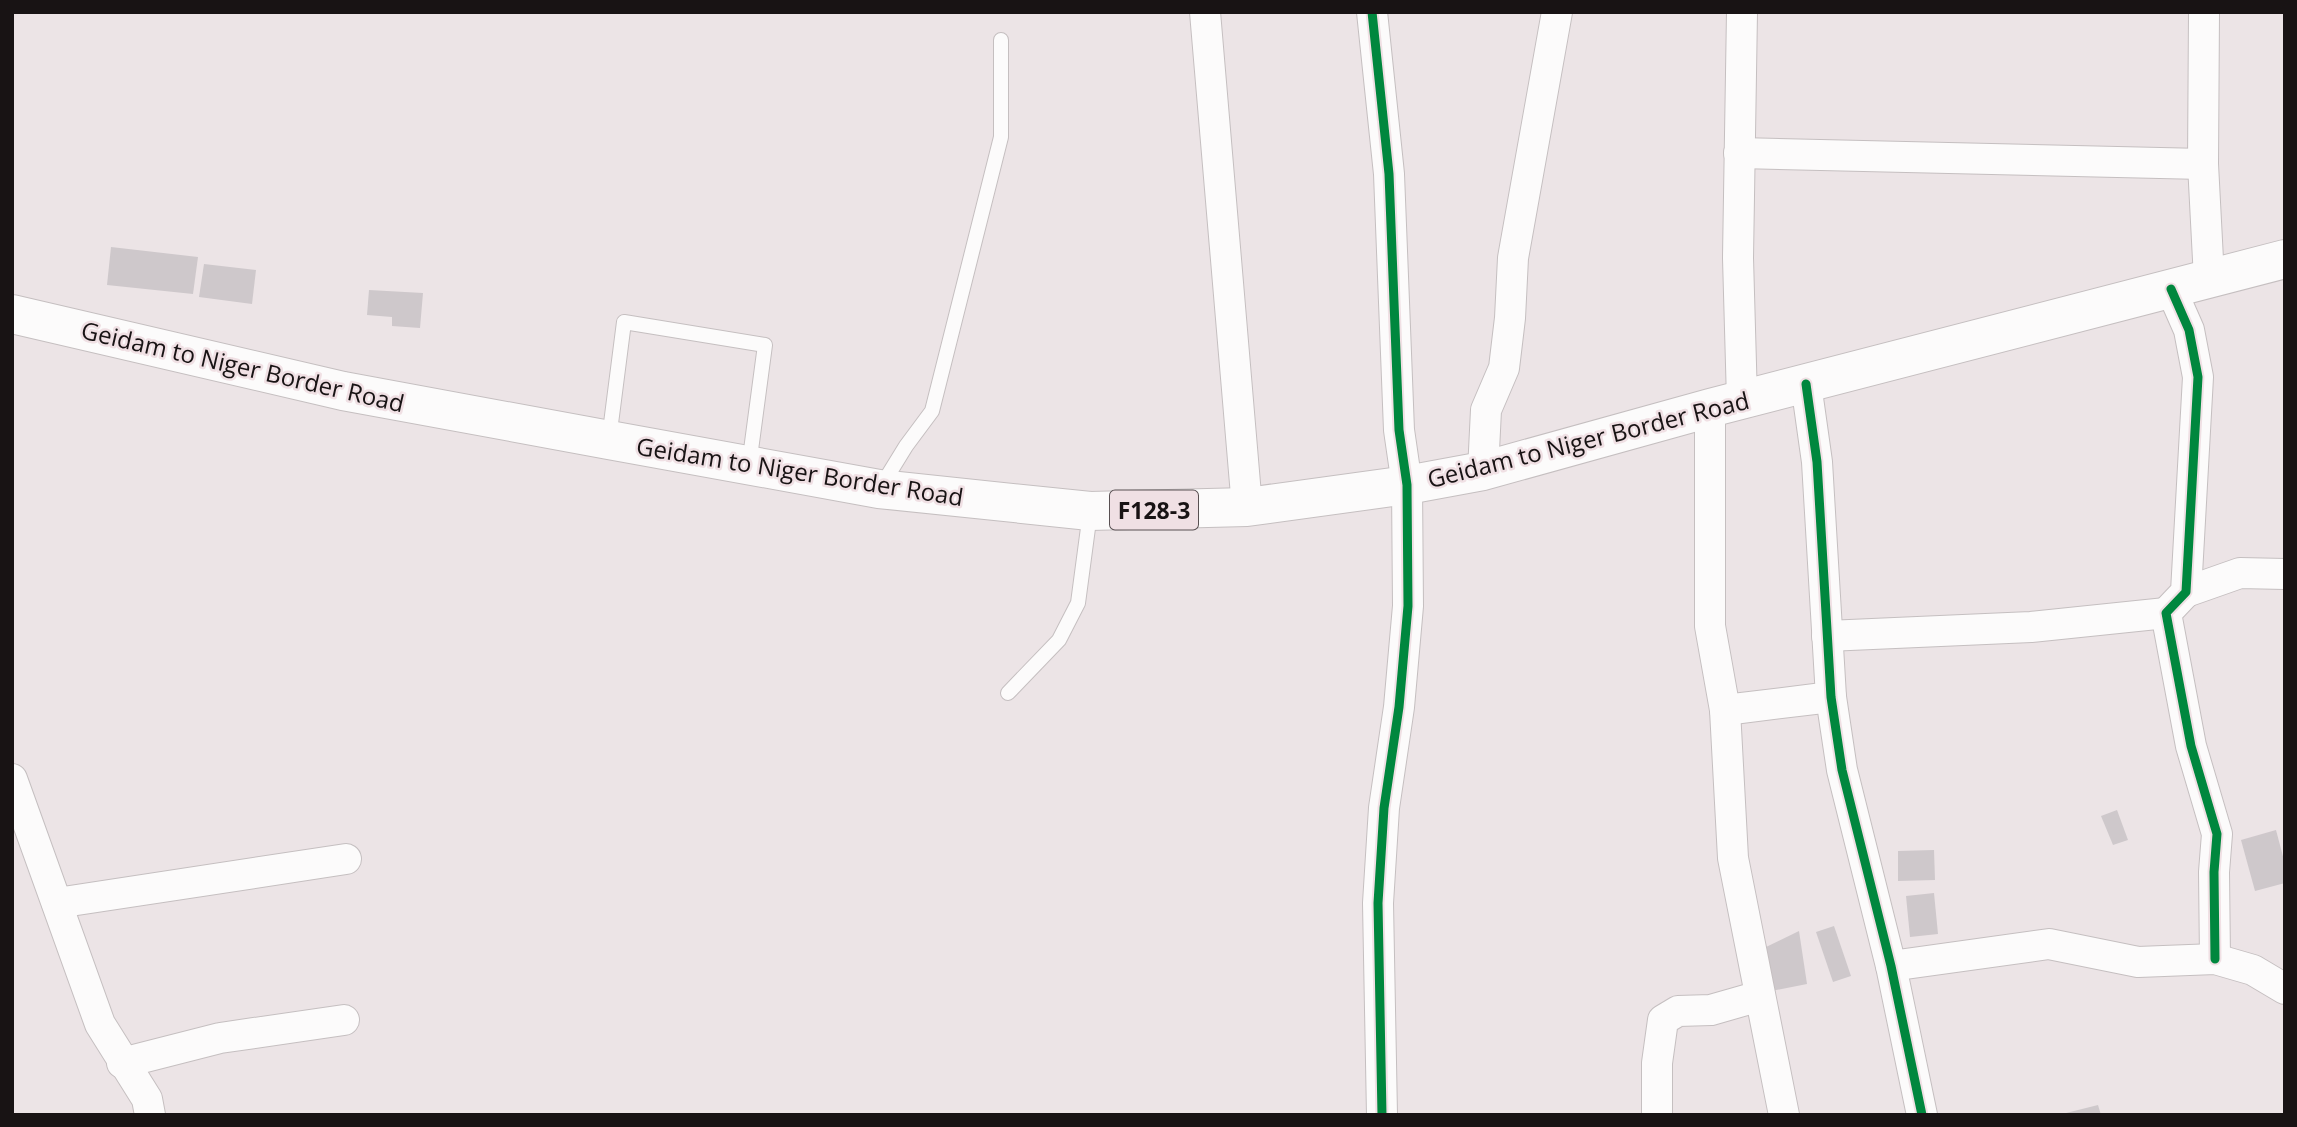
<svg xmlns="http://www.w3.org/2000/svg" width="2297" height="1127" font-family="'Open Sans',sans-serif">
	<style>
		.building { fill: #cec8cb }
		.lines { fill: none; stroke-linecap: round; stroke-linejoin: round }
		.lane-casing { stroke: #c5bfc0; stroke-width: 16 }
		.street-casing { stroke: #c5bfc0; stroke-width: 32 }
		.primary-casing { stroke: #c5bfc0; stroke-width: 40 }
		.lane { stroke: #fcfbfb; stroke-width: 14 }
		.street { stroke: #fcfbfb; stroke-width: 30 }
		.primary { stroke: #fcfbfb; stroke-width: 38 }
		.cycleway-casing { stroke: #f0e0e4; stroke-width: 13 }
		.cycleway { stroke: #00873e; stroke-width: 9 }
		.labels { text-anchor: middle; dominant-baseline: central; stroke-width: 5; stroke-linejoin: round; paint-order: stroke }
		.shield { fill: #f0e0e4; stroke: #595052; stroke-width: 2 }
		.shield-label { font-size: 23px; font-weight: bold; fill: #181314 }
		.street-label { font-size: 24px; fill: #181314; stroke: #f0e0e4 }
	</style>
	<rect width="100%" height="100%" fill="#ece4e6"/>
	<g class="building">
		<polygon points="111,247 198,257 193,294 107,285"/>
		<polygon points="204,264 256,270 252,304 199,297"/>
		<polygon points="369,290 423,293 420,328 392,326 392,317 367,315"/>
		<polygon points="2117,810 2128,840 2113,845 2101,816"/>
		<polygon points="2276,830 2285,864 2285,883 2255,891 2241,840"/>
		<polygon points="1934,850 1935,880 1898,881 1898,851"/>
		<polygon points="1934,893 1938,934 1910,937 1906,896"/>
		<polygon points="1834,926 1851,976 1833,982 1816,932"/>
		<polygon points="1799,931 1807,984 1771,991 1764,948"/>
		<polygon points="2098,1105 2101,1115 2063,1115 2062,1114"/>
	</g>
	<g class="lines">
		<defs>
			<g id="lane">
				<polyline points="609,439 624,322 765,345 749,465"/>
				<polyline points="882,485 906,446 932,411 1001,137 1001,40"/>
				<polyline points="1008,693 1059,640 1078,603 1090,513"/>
			</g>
			<g id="street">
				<polyline points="1205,12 1247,507"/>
				<polyline points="1372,12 1389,174 1399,430 1407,485 1408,606 1399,707 1384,808 1378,903 1382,1115"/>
				<polyline points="1742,12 1738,258 1742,400"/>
				<polyline points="2204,12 2203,164 2209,279"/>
				<polyline points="1739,153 2203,164"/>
				<polyline points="2171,289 2189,330 2198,377 2186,592 2166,613 2191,746 2217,834 2214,872 2215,959"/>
				<polyline points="1806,384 1817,462 1831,697 1842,770 1891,966 1922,1115"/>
				<polyline points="1710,408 1710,626 1725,710 1733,858 1784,1115"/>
				<polyline points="1483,471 1486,410 1504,368 1510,318 1513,258 1557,12"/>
				<polyline points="2186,592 2240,573 2285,574"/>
				<polyline points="1827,636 2031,627 2166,613"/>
				<polyline points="1725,710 1831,697"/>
				<polyline points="12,779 100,1024 147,1099 150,1115"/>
				<polyline points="57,903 346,859"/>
				<polyline points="1891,966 2049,944 2138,962 2215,959 2253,970 2285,989"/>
				<polyline points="122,1063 220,1038 344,1020"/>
				<polyline points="1657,1115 1657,1063 1663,1020 1678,1011 1711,1010 1760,996"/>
			</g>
			<polyline id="primary" points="12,314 343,391 609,440 879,489 1090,511 1247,507 1407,485 1483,471 1710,408 2285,259"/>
		</defs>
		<use href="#lane" class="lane-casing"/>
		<use href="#street" class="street-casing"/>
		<use href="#primary" class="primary-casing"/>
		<use href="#lane" class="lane"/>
		<use href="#street" class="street"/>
		<use href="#primary" class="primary"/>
		<defs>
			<g id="cycleway">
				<polyline points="1372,12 1389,174 1399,430 1407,485 1408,606 1399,707 1384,808 1378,903 1382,1115"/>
				<polyline points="2171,289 2189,330 2198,377 2186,592 2166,613 2191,746 2217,834 2214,872 2215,959"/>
				<polyline points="1806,384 1817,462 1831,697 1842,770 1891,966 1922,1115"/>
			</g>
		</defs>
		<use href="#cycleway" class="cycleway-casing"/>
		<use href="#cycleway" class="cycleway"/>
	</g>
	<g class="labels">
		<rect class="shield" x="1110" y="490.5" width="88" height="39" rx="5"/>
		<g class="shield-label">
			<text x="1154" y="510">F128-3</text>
		</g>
		<g class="street-label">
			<text transform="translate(243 366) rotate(13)">Geidam to Niger Border Road</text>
			<text transform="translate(1588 439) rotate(-14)">Geidam to Niger Border Road</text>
			<text transform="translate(800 471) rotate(9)">Geidam to Niger Border Road</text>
		</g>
	</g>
	<rect width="2297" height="1127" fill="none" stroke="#181314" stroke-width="28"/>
</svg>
